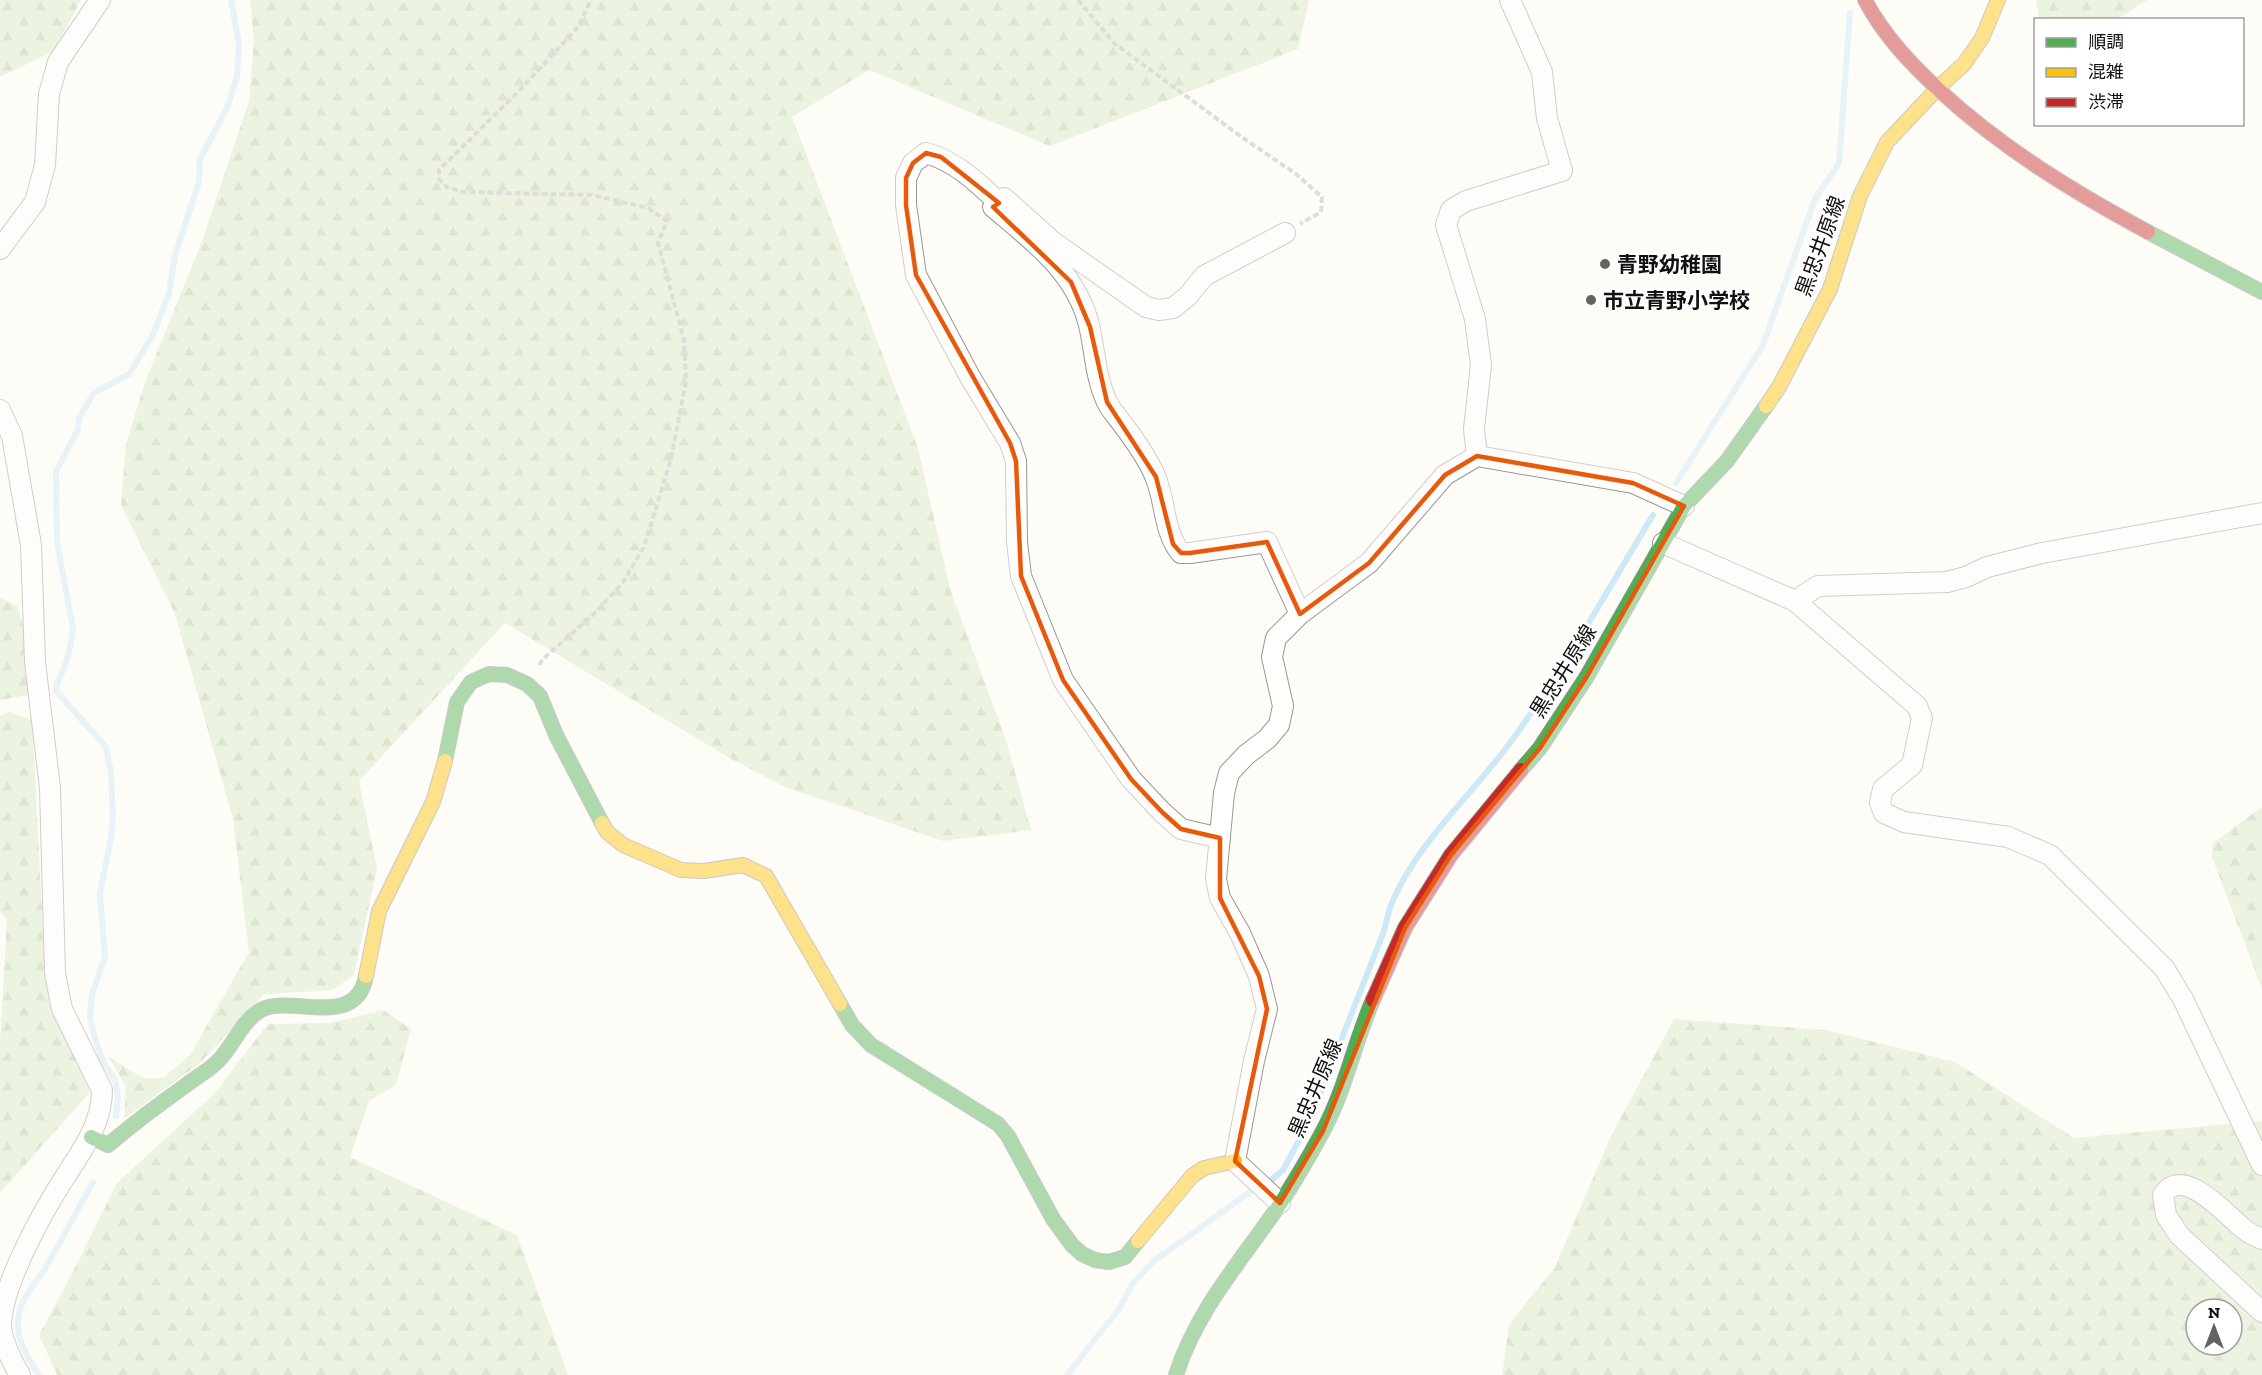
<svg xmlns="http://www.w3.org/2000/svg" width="2262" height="1375" font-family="'Zilla Slab','Noto Sans JP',serif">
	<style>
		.forest { fill: url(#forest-firs); fill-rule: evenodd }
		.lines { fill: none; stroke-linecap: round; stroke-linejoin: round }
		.stream { stroke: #cde8f7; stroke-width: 6 }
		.street-casing { stroke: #979795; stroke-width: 22 }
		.fast-casing { stroke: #8e8d8b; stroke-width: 16 }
		.slow-casing { stroke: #8e8d8b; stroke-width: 16 }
		.jam-casing { stroke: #8e8d8b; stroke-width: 16 }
		.path { stroke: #b9b9b8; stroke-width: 4; stroke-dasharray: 6 3; stroke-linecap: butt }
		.street { stroke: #fffffe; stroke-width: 20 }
		.fast { stroke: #4caf50; stroke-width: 14 }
		.slow { stroke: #ffc107; stroke-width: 14 }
		.jam { stroke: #c62828; stroke-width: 14 }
		.marked { fill: none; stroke: #e8590c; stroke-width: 4.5; stroke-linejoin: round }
		.poi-dot { fill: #646362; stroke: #fff; stroke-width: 2 }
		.labels { text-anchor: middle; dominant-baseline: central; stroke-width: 6; stroke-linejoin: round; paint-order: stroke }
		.street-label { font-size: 21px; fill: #111; stroke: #fff }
		.poi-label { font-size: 21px; font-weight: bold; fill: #111; stroke: #fff; text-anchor: start }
	</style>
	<defs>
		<pattern id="forest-firs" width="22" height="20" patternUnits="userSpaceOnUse" patternTransform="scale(1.5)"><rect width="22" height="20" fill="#d8eac5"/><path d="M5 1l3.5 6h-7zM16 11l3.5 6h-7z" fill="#b8c8a8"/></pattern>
	</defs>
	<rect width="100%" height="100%" fill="#fdfcf7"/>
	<g class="forest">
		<polygon points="0,0 81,0 54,51 0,77"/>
		<polygon points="250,0 1309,0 1298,49 1050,146 869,70 792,117 918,448 950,589 1006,740 1031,830 943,841 785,787 733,760 505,623 359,781 377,869 354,975 333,990 264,994 200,1063 124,1119 126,1087 109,1057 143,1078 163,1078 190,1055 249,952 233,819 175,614 121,505 126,444 145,382 201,244 249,101 254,40"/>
		<polygon points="2036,0 2147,0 2118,19 2039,19"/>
		<polygon points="0,597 17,606 27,638 29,695 0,700"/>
		<polygon points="9,712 32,720 45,970 52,1007 91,1091 0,1193 0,1043 7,920 0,911 0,716"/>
		<polygon points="2262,807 2262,989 2212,857 2213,843"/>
		<polygon points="383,1010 411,1029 396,1085 369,1101 350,1157 517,1235 568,1375 57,1375 39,1335 77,1264 117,1183 215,1093 268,1024 331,1023"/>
		<path d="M1674,1019L1826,1030L1955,1062L2074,1138L2262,1121V1375H1502L1509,1325L1555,1267L1611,1136ZM2196,1309H2232V1345H2196Z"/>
	</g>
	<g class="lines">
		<g class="stream">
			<polyline points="1676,483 1763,345 1815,199 1839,163 1850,13"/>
			<path d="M116,1116L118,1097L115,1080L104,1064L96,1042L90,1017L92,994L105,957L100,893L111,838L113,816L111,773L106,747L56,691C56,682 61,676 64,668C69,654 72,642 73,628L57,543L56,472L78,429L79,418L94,393L129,374L153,335L169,293L175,255L199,182L200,159L228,106L237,76L239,43L231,0"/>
			<path d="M39,1375C28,1359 16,1340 18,1320C20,1298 35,1285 46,1267C62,1240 77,1210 93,1182"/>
			<path d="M1067,1375L1119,1309L1133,1283L1154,1261L1254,1189L1269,1182L1283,1170L1309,1122L1384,931C1386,923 1388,913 1391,905C1415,846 1469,797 1507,747C1561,674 1606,593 1653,515"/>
		</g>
		<defs>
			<g id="street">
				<path d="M999,203C977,182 955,161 926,153L913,163L906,178V205L916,275L970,377L1010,443L1016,461L1017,542L1021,576L1063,680L1131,779L1162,812L1181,829L1220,838"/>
				<path d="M1285,233L1204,276L1188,296L1173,308L1159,310L1146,307L1053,242L1004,198L993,207C1033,241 1076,272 1089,325C1095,350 1095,375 1106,400C1109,408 1116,415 1121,422C1134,439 1147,457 1155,476C1166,501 1163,532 1181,553H1190L1267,542L1300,614"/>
				<polyline points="0,249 35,202 45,165 49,94 58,62 100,0"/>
				<path d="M0,410L12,436L31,545L35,662L50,788L55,973L62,1009L102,1090C102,1123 84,1147 67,1174C44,1209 0,1287 1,1328C4,1346 11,1360 20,1375"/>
				<polyline points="1477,456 1474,429 1481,365 1475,319 1446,225 1451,210 1466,201 1562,171 1547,118 1542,72 1510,0"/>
				<polyline points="1663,543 1795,601 1917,706 1922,718 1912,765 1883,789 1880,803 1884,813 1904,822 2008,837 2050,855 2164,968 2183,999 2262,1165"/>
				<polyline points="1795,601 1818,586 1947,582 1966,577 1987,567 2042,553 2262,513"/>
				<polyline points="1280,1203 1235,1161 1254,1061 1267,1009 1259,976 1240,933 1220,898 1216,879 1224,793 1229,773 1246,755 1267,739 1279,725 1283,706 1272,657 1276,638 1300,614 1369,563 1445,475 1477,456 1633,483 1684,506"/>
				<path d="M2262,1239C2256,1236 2250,1234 2245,1230C2228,1217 2183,1163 2163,1195L2166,1215L2179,1235L2262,1312"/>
			</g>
			<g id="fast">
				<polyline points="2148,232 2262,292"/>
				<polyline points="445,761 457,702 471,682 489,674 507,675 527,684 540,696 556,735 602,823"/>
				<polyline points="1521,770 1540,748 1586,678 1684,506 1727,461 1766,406"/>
				<polyline points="840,1004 852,1025 871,1045 998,1124 1008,1136 1053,1219 1072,1245 1082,1254 1095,1260 1109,1262 1125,1257 1138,1241"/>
				<path d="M91,1137L108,1145C133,1124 158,1105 185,1086C196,1077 212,1069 221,1058C234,1043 244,1018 263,1009C293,995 356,1030 366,976"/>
				<path d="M1176,1375C1197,1309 1242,1260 1280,1204C1295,1181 1309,1157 1322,1133C1345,1091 1354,1044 1373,1000"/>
			</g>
			<g id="slow">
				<polyline points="1766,406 1779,387 1830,289 1860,196 1887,142 1938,88 1964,64 1982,38 1998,0"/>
				<polyline points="602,823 607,832 623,845 681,870 704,871 743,865 766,876 840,1004"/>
				<polyline points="366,976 379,911 433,802 445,761"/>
				<polyline points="1138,1241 1192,1176 1204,1168 1235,1161"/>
			</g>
			<g id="jam">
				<path d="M1865,0C1884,36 1911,64 1940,91C2003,149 2074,192 2148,232"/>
				<polyline points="1373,1000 1405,928 1451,855 1521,770"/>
			</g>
		</defs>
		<use href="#street" class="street-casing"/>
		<use href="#fast" class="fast-casing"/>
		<use href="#slow" class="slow-casing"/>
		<use href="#jam" class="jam-casing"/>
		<g class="path">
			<polyline points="1078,0 1114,43 1243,138 1296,174 1322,197 1321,212 1300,224"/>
			<polyline points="539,665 543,659 596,612 623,582 644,547 671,459 686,381 684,340 658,243 667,221 648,208 592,195 463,192 447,187 439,179 439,170 518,92 578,27 591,0"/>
		</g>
		<use href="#street" class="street"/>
		<use href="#fast" class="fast"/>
		<use href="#slow" class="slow"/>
		<use href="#jam" class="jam"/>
	</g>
	<path d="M0 0H2262V1375H0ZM926,153L941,157L999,203L993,207L1071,282L1090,327L1107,402L1156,477L1173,544L1181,553H1190L1267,542L1300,614L1369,563L1445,475L1477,456L1633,483L1684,506L1586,678L1540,748L1451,855L1405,928L1323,1131L1280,1203L1235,1161L1267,1009L1259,976L1220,898V838L1181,829L1162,812L1131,779L1063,680L1021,576L1016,461L1010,443L916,275L906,205V178L913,163Z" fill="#fdfcf7" fill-opacity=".55" fill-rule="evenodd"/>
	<path class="marked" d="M926,153L941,157L999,203L993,207L1071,282L1090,327L1107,402L1156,477L1173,544L1181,553H1190L1267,542L1300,614L1369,563L1445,475L1477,456L1633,483L1684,506L1586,678L1540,748L1451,855L1405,928L1323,1131L1280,1203L1235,1161L1267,1009L1259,976L1220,898V838L1181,829L1162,812L1131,779L1063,680L1021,576L1016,461L1010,443L916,275L906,205V178L913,163Z"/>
	<g class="poi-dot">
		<circle cx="1605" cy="264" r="6"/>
		<circle cx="1591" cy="300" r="6"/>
	</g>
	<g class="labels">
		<g class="street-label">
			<text transform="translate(1820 246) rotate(-70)">黒忠井原線</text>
			<text transform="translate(1563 671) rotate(-58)">黒忠井原線</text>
			<text transform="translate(1315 1088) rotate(-67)">黒忠井原線</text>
		</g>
		<g class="poi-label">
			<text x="1617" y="264">青野幼稚園</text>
			<text x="1603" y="300">市立青野小学校</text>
		</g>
	</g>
	<rect x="2034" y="18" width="210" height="108" fill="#ffffff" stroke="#a0a0a0" stroke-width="1.5"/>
	<rect x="2046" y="38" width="30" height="9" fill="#4caf50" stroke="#a0a0a0" stroke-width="1.5"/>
	<text x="2088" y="48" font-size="18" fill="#111111">順調</text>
	<rect x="2046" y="68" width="30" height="9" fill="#ffc107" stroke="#a0a0a0" stroke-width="1.5"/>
	<text x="2088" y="78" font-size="18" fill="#111111">混雑</text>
	<rect x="2046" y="98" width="30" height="9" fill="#c62828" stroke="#a0a0a0" stroke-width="1.5"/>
	<text x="2088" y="108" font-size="18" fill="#111111">渋滞</text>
	<g transform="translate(2214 1327)"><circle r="28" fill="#ffffff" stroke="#a0a0a0" stroke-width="1.5"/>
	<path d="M0-4.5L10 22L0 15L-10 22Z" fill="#646362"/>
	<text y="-9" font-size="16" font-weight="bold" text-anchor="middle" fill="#111111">N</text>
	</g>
</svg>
